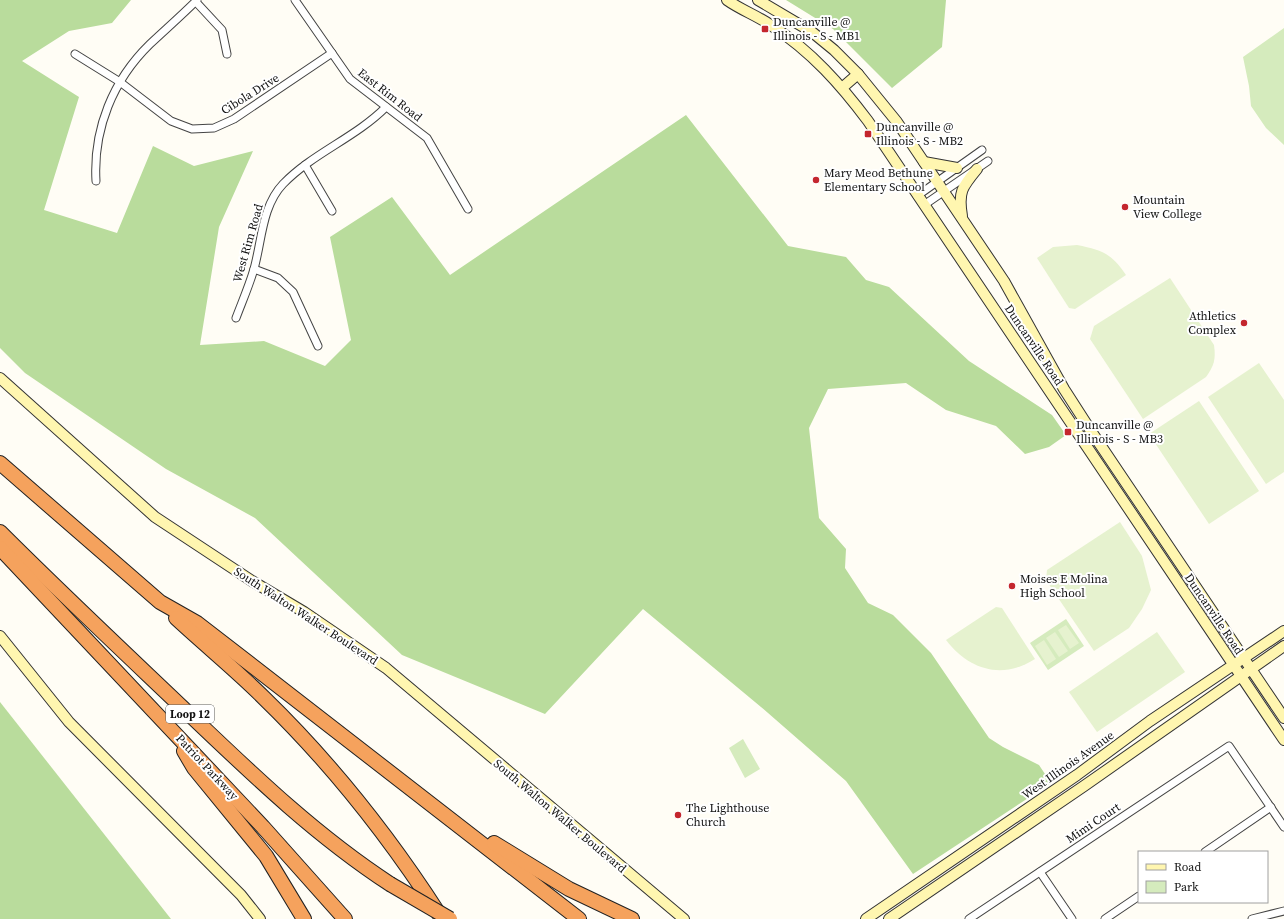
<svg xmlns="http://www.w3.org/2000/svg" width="1284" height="919" font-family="'Source Serif 4',serif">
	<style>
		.green { fill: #d5ebbd }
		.forest { fill: #b9dc9c }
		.pitch { fill: #e6f2cf }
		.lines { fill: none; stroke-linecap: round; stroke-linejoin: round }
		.minor-casing { stroke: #444; stroke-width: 9 }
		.secondary-casing { stroke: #333; stroke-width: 12 }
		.motorway-casing { stroke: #222; stroke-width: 16 }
		.minor { stroke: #fff; stroke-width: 7 }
		.secondary { stroke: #fff6b0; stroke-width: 10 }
		.motorway { stroke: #f5a25d; stroke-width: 14 }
		.motorway-bridge-casing { stroke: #222; stroke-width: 16; stroke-linecap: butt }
		.motorway-bridge { stroke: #f5a25d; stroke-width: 14 }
		.poi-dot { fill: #c4262e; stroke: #fff; stroke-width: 1.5 }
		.labels { text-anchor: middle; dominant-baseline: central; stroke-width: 4; stroke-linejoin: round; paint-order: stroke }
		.shield { fill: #fff; stroke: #585858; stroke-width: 1 }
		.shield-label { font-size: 11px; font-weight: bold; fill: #111 }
		.poi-label { font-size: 12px; fill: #111; stroke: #fff; text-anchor: start }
		.street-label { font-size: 12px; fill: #111; stroke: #fff }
	</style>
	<rect width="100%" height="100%" fill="#fffdf5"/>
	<g class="green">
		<polygon points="1284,28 1284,145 1266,128 1251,106 1249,86 1243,57"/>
		<polygon points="1066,619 1084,646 1048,670 1030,643"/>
		<polygon points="743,739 760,769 745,778 729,748"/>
	</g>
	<g class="forest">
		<polygon points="0,0 131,0 112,23 69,31 22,61 79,97 44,210 117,233 153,146 194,166 253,151 219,227 200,345 264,341 325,366 351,340 330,237 392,197 450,275 686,115 788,246 846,257 866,280 889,287 969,361 1052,415 1066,435 1049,447 1025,454 996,426 946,410 906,383 828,389 809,428 819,518 846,549 845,568 868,603 893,615 931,653 989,738 1003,747 1039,765 1051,783 913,874 846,781 761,707 643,609 545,714 402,655 255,518 166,469 25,373 0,348"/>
		<polygon points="786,0 946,0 942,47 892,88 833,29"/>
		<polygon points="0,702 171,919 0,919"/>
	</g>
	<g class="pitch">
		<path d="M1077,245C1102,250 1111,253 1126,275L1075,309L1069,308L1037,258L1053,247Z"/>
		<path d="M1170,278L1214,345C1216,359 1214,366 1206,377L1143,419L1090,339L1094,326Z"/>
		<polygon points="1259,363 1284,400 1284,472 1266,484 1208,397"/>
		<polygon points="1199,401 1259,491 1209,524 1149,434"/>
		<polygon points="1120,522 1142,556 1151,590 1142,609 1129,628 1094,651 1046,580 1047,570"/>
		<path d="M996,607L1002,608L1035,659C1002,680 969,670 946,640Z"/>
		<polygon points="1066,625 1079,643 1070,649 1058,630"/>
		<polygon points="1055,632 1068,651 1059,657 1046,638"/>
		<polygon points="1157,632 1185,672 1097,732 1069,692"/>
		<polygon points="1044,640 1056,659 1047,665 1035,646"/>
	</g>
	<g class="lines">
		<defs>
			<g id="minor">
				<polyline points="295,0 350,79 427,138 468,209"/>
				<polyline points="196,2 222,30 227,54"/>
				<polyline points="75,54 120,82 171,121 192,129 214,128 234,119 332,53"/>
				<polyline points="305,165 332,211"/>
				<path d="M96,181C93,129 113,80 150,44C166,29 182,15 197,0"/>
				<polyline points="917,196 982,150"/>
				<polyline points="924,205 988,161"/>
				<polyline points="254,269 278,278 293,292 318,346"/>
				<path d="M236,318C242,302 249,286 254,269C262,240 262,206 283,184C313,153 355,138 386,107"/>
				<polyline points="1205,852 1271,807"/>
				<polyline points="1040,872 1072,919"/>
				<polyline points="969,919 1229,746 1284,827"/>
				<polyline points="1105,919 1139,896"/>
				<polyline points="1252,919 1284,911"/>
			</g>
			<g id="secondary">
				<path d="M727,0C741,10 758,16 772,26C811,51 841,85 868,121L1284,740"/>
				<polyline points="758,0 812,32 834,50 858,74 897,122 1004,281 1064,389 1091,431 1284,718"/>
				<polyline points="843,87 858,74"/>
				<polyline points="924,162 957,168"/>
				<path d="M962,216C958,192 962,187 977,169"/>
				<polyline points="0,378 155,517 252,581 304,612 386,668 684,919"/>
				<polyline points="0,636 69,722 241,895 260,919"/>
				<polyline points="866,919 1077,775 1150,721 1284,631"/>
				<polyline points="889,919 1084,786 1284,646"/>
			</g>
			<g id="motorway">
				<polyline points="0,463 160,602 197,623 579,919"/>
				<path d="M0,532C61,593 124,652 187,712C252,774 315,835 390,884"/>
				<polyline points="0,548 263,827 345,919"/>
				<path d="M176,618C205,645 236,670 264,698C331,763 388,835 439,914"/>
				<polyline points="184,751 194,768 266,856 304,919"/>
				<polyline points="494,843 569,889 632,919"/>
			</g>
		</defs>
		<use href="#minor" class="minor-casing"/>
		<use href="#secondary" class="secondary-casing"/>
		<use href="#motorway" class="motorway-casing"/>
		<use href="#minor" class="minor"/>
		<use href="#secondary" class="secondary"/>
		<use href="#motorway" class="motorway"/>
		<defs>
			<polyline id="motorway-bridge" points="390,884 450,919"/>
		</defs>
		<use href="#motorway-bridge" class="motorway-bridge-casing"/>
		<use href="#motorway-bridge" class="motorway-bridge"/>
	</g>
	<g class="poi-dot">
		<rect x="761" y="25" width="8" height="8" rx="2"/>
		<rect x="864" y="130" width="8" height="8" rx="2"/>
		<circle cx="816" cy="180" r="4"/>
		<circle cx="1125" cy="207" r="4"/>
		<circle cx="1244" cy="323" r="4"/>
		<rect x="1064" y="428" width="8" height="8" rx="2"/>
		<circle cx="1012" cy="586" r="4"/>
		<circle cx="678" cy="815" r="4"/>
	</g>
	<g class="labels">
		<rect class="shield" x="166" y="705" width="48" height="18" rx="3"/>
		<g class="shield-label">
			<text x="190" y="714">Loop 12</text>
		</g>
		<g class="poi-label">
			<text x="773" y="22">Duncanville @<tspan x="773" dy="14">Illinois - S - MB1</tspan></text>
			<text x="876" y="127">Duncanville @<tspan x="876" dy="14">Illinois - S - MB2</tspan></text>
			<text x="824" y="173">Mary Meod Bethune<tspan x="824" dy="14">Elementary School</tspan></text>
			<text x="1133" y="200">Mountain<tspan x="1133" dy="14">View College</tspan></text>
			<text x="1236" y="316" text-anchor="end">Athletics<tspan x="1236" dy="14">Complex</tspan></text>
			<text x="1076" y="425">Duncanville @<tspan x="1076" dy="14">Illinois - S - MB3</tspan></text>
			<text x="1020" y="579">Moises E Molina<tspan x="1020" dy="14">High School</tspan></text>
			<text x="686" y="808">The Lighthouse<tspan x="686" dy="14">Church</tspan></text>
		</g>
		<g class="street-label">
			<text transform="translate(250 94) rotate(-32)">Cibola Drive</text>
			<text transform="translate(390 95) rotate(38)">East Rim Road</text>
			<text transform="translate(248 243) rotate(-74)">West Rim Road</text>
			<text transform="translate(1034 345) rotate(56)">Duncanville Road</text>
			<text transform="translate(1214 614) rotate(56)">Duncanville Road</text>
			<text transform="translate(306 616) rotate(33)">South Walton Walker Boulevard</text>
			<text transform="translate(1068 765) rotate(-35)">West Illinois Avenue</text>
			<text transform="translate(207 767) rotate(47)">Patriot Parkway</text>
			<text transform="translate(560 816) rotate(40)">South Walton Walker Boulevard</text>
			<text transform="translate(1093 823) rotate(-34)">Mimi Court</text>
		</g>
	</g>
	<rect x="1138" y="851" width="130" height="52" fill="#ffffff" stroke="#a0a0a0"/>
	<rect x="1146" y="864" width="20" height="6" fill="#fff6b0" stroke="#a0a0a0"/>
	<text x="1174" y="871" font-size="12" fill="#111111">Road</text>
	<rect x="1146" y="881" width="20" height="12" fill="#d5ebbd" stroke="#a0a0a0"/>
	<text x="1174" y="891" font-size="12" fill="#111111">Park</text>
</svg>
